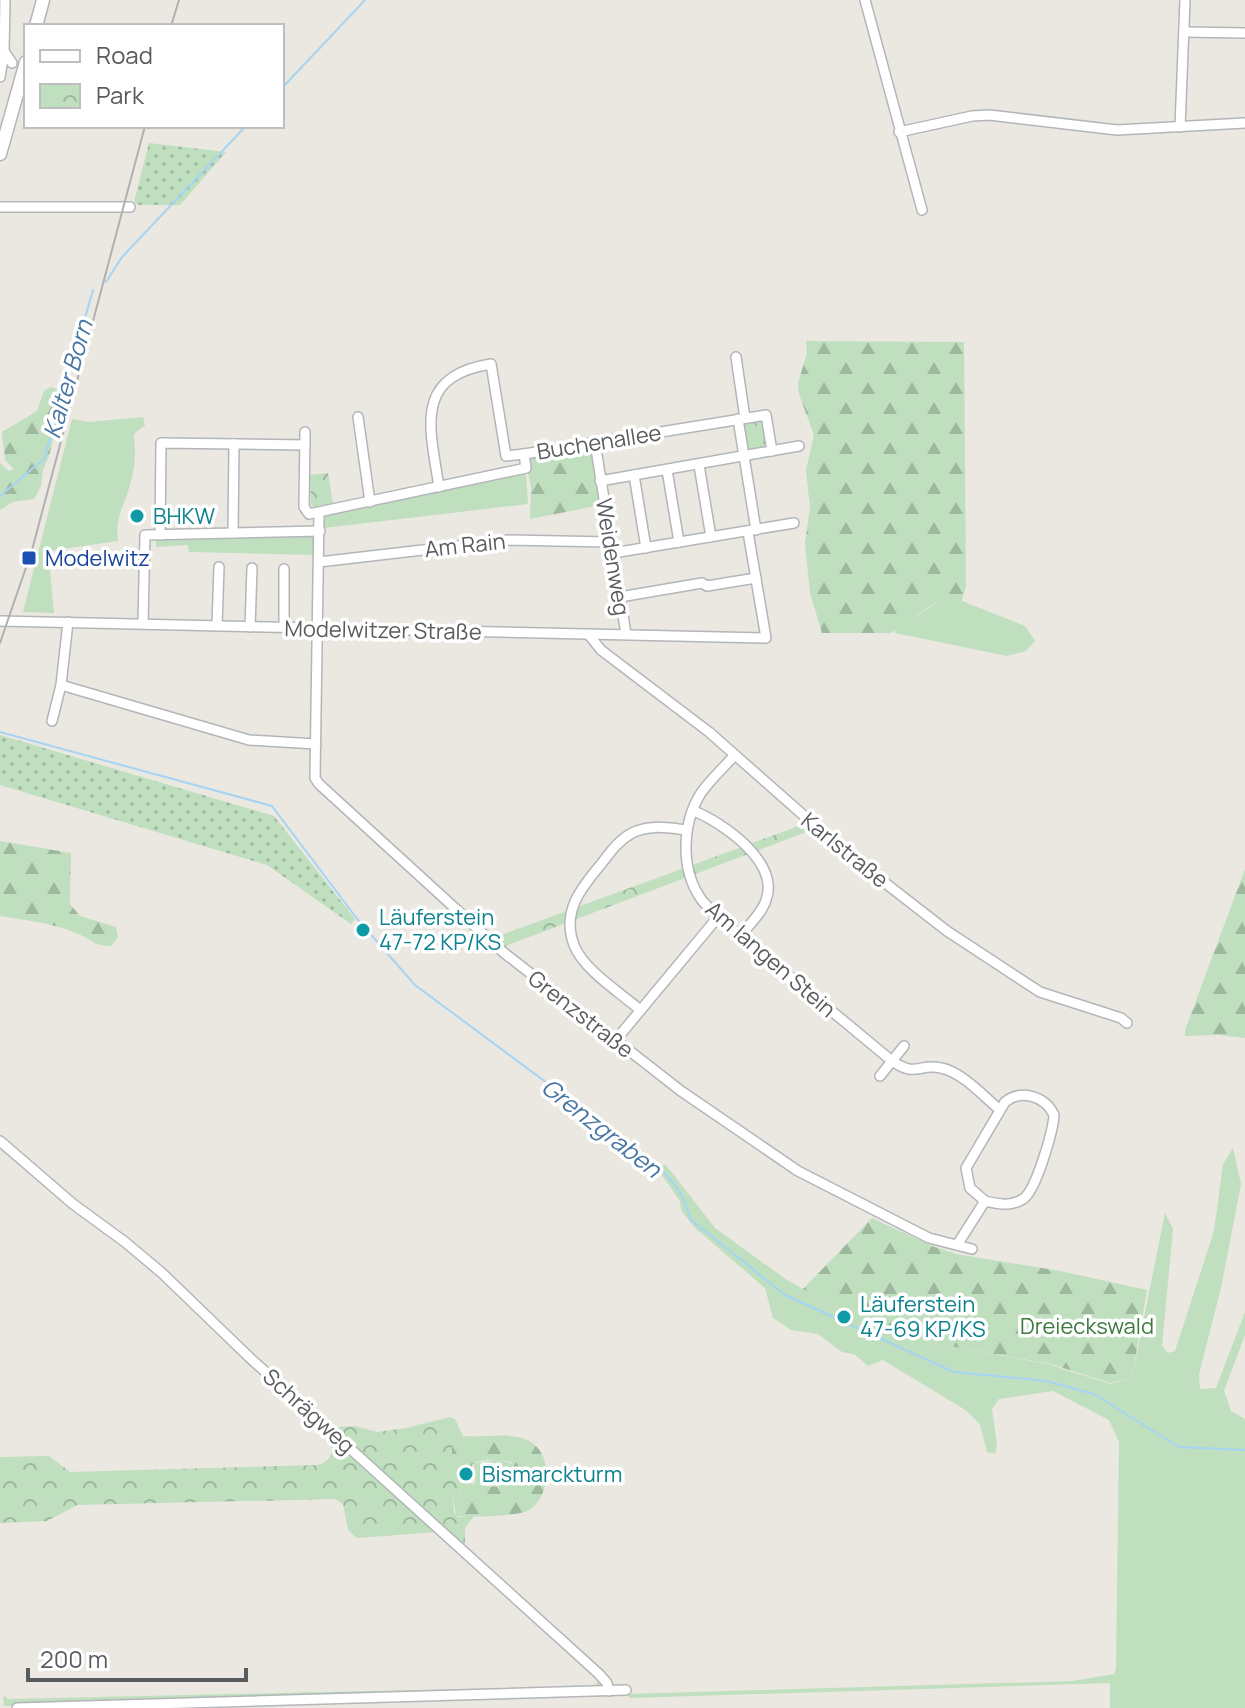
<svg xmlns="http://www.w3.org/2000/svg" width="1245" height="1708" font-family="Manrope,sans-serif">
	<style>
		.grass { fill: #bfdfbf }
		.forest { fill: url(#forest-firs) }
		.park { fill: url(#park-crowns) }
		.garden { fill: url(#garden-dots) }
		.lines { fill: none; stroke-linecap: round; stroke-linejoin: round }
		.stream { stroke: #a6d4f4; stroke-width: 2 }
		.street-casing { stroke: #b3b6b9; stroke-width: 12 }
		.secondary-casing { stroke: #b2b5b9; stroke-width: 15 }
		.street { stroke: #fff; stroke-width: 9 }
		.secondary { stroke: #fff; stroke-width: 12 }
		.tram { stroke: #afb0b0; stroke-width: 2 }
		.culture-dot { fill: #0f9aa8; stroke: #fff; stroke-width: 3 }
		.transit-dot { fill: #1a4fb4; stroke: #fff; stroke-width: 3 }
		.labels { text-anchor: middle; dominant-baseline: central; stroke-width: 7; stroke-linejoin: round; paint-order: stroke }
		.street-label { font-size: 22px; fill: #595c5f; stroke: #fff }
		.culture-label { font-size: 22px; fill: #0d838f; stroke: #fff; text-anchor: start }
		.transit-label { font-size: 22px; fill: #164399; stroke: #fff; text-anchor: start }
		.park-label { font-size: 22px; fill: #3c7b3e; stroke: #fff }
		.water-label { font-size: 24px; font-style: italic; fill: #4776a3; stroke: #fff }
	</style>
	<defs>
		<pattern id="forest-firs" width="22" height="20" patternUnits="userSpaceOnUse" patternTransform="scale(2)"><rect width="22" height="20" fill="#bfdfbf"/><path d="M5 1l3.5 6h-7zM16 11l3.5 6h-7z" fill="#9eb89e"/></pattern>
		<pattern id="park-crowns" width="20" height="18" patternUnits="userSpaceOnUse" patternTransform="scale(2)"><rect width="20" height="18" fill="#bfdfbf"/><path d="M2 6a3 3 0 1 1 6 0M12 15a3 3 0 1 1 6 0" fill="none" stroke="#9eb89e"/></pattern>
		<pattern id="garden-dots" width="8" height="8" patternUnits="userSpaceOnUse" patternTransform="scale(2)"><rect width="8" height="8" fill="#bfdfbf"/><path d="M2 2h.1M6 6h.1" fill="none" stroke="#9eb89e" stroke-width="1.8" stroke-linecap="round"/></pattern>
	</defs>
	<rect width="100%" height="100%" fill="#eae8e0"/>
	<g class="grass">
		<path d="M143,417L145,425L134,434C136,452 135,468 130,485C124,507 115,516 118,541L48,551L54,613L23,612L72,419L89,422Z"/>
		<polygon points="526,474 528,504 324,528 324,516 327,514"/>
		<polygon points="315,535 315,555 189,552 188,545 156,547 156,539"/>
		<polygon points="947,595 1025,626 1035,641 1026,651 1007,656 895,633 895,625 918,615"/>
		<polygon points="1233,1148 1241,1184 1221,1288 1199,1374 1200,1389 1216,1388 1245,1312 1245,1335 1224,1391 1231,1411 1245,1419 1245,1708 1110,1708 1110,1683 630,1698 626,1694 1073,1681 1114,1674 1116,1669 1119,1442 1109,1420 1053,1391 999,1399 992,1409 997,1445 995,1454 987,1452 980,1425 967,1411 883,1360 868,1366 854,1354 842,1352 818,1334 791,1330 773,1318 765,1288 694,1227 681,1210 680,1201 655,1165 666,1165 715,1228 787,1280 828,1303 927,1342 1048,1364 1110,1384 1132,1378 1165,1213 1173,1229 1162,1346 1168,1353 1175,1351 1214,1231 1223,1164"/>
		<path d="M496,1460C511,1462 520,1464 515,1481L504,1486L475,1485L474,1463Z"/>
		<polygon points="583,1665 600,1680 599,1687 4,1706 3,1697 5,1696 8,1699 595,1686 598,1680"/>
	</g>
	<g class="forest">
		<polygon points="806,341 964,342 966,586 961,603 937,601 891,633 822,633 810,593 805,543 810,507 806,470 814,435 799,394 798,383 807,353"/>
		<polygon points="51,387 57,389 63,401 49,456 43,470 41,486 34,499 13,502 0,510 0,463 9,471 14,469 5,460 2,432 37,411 44,391"/>
		<polygon points="588,447 593,453 601,505 530,519 531,487 525,457"/>
		<path d="M0,841L71,853L70,904L80,916L116,927L118,937L111,946C93,946 92,939 76,933C53,923 25,920 0,916Z"/>
		<polygon points="1245,869 1245,1038 1217,1035 1185,1036 1185,1030"/>
		<polygon points="872,1218 932,1246 956,1254 1060,1271 1147,1290 1132,1378 1110,1383 1051,1364 927,1342 828,1303 803,1289"/>
		<path d="M463,1436C483,1438 507,1432 525,1439C553,1449 553,1495 529,1510C518,1517 470,1517 456,1516L453,1495L461,1490L460,1483C478,1482 497,1492 515,1482L516,1470L511,1462C499,1460 482,1457 472,1465V1470L460,1471L459,1464L453,1463L451,1445Z"/>
	</g>
	<g class="park">
		<polygon points="762,418 765,422 769,446 766,450 750,453 746,450 742,426 745,421"/>
		<polygon points="328,473 333,505 315,509 311,504 310,475"/>
		<polygon points="810,822 817,828 508,945 503,952 493,944 504,934"/>
		<path d="M450,1417L455,1419L463,1436L451,1445L453,1462L459,1464L461,1490L453,1495L454,1513L458,1517L474,1516L465,1528V1548L436,1532L357,1538L348,1530L343,1504L335,1499L77,1505L47,1521L0,1523V1457L49,1456L70,1472L318,1465C338,1459 333,1442 324,1428L355,1426L377,1432L406,1428Z"/>
	</g>
	<g class="garden">
		<polygon points="149,143 226,152 180,205 138,205 134,202"/>
		<polygon points="0,735 274,816 355,919 351,924 267,865 0,785"/>
	</g>
	<g class="lines">
		<g class="stream">
			<polyline points="282,88 365,0"/>
			<polyline points="106,282 122,257 246,126"/>
			<polyline points="0,496 44,459 93,290"/>
			<path d="M0,732L272,806L358,920L415,985L656,1164C672,1180 686,1196 690,1219L785,1295L954,1372L1046,1381L1094,1394L1179,1447L1245,1450"/>
		</g>
		<defs>
			<g id="street">
				<polyline points="5,0 4,51 12,63"/>
				<polyline points="865,0 922,210"/>
				<polyline points="1184,32 1245,33"/>
				<polyline points="0,77 4,53"/>
				<polyline points="1180,127 1185,0"/>
				<polyline points="899,132 972,116 989,115 1117,130 1245,123"/>
				<polyline points="0,207 130,207"/>
				<polyline points="736,357 745,418"/>
				<polyline points="358,417 370,502"/>
				<polyline points="738,419 756,530"/>
				<polyline points="305,432 304,507 309,514 526,468 524,454 766,415 772,451"/>
				<polyline points="595,443 626,634"/>
				<polyline points="699,465 711,537"/>
				<polyline points="667,470 679,542"/>
				<polyline points="634,475 646,548"/>
				<polyline points="600,481 799,446"/>
				<path d="M439,487C430,428 413,376 491,364L506,456L524,454"/>
				<polyline points="319,513 315,778 319,784 503,952 681,1091 798,1171 929,1238 972,1249"/>
				<polyline points="233,533 234,444"/>
				<polyline points="160,535 161,443 305,445"/>
				<polyline points="613,553 794,523"/>
				<polyline points="319,562 509,540 610,542"/>
				<polyline points="284,569 284,627"/>
				<polyline points="620,597 702,583 707,586 756,578"/>
				<polyline points="0,621 766,638 748,532"/>
				<polyline points="143,623 145,535 320,531"/>
				<polyline points="217,626 219,567"/>
				<polyline points="250,627 252,568"/>
				<polyline points="589,635 601,650 709,732 844,851 947,931 1040,992 1121,1018 1127,1023"/>
				<polyline points="61,685 249,740 316,744"/>
				<polyline points="52,721 61,685 68,622"/>
				<path d="M734,756C723,768 710,780 701,793C682,823 680,869 701,899C706,906 713,911 718,917L892,1061C917,1078 918,1063 941,1068C962,1072 983,1096 999,1109"/>
				<path d="M694,811C723,823 780,862 766,900C762,913 749,925 741,935"/>
				<path d="M639,1009C619,992 583,969 574,945C561,911 582,887 602,863C611,851 619,840 632,833C649,824 669,828 687,830"/>
				<polyline points="615,1041 718,917"/>
				<polyline points="880,1076 904,1046"/>
				<polyline points="0,1141 73,1204 125,1242 162,1273 249,1357 599,1674 607,1683 609,1691"/>
				<path d="M957,1245L985,1201C998,1204 1011,1207 1023,1199C1036,1191 1053,1131 1054,1115C1045,1096 1021,1089 1005,1102L966,1168L970,1188L985,1201"/>
				<polyline points="17,1708 626,1690"/>
			</g>
			<g id="secondary">
				<polyline points="36,26 43,0"/>
				<polyline points="0,154 26,62"/>
			</g>
		</defs>
		<use href="#street" class="street-casing"/>
		<use href="#secondary" class="secondary-casing"/>
		<use href="#street" class="street"/>
		<use href="#secondary" class="secondary"/>
		<g class="tram">
			<polyline points="171,26 179,0"/>
			<polyline points="0,643 32,550 145,126"/>
		</g>
	</g>
	<g class="culture-dot">
		<circle cx="137" cy="516" r="8"/>
		<circle cx="363" cy="930" r="8"/>
		<circle cx="844" cy="1317" r="8"/>
		<circle cx="466" cy="1474" r="8"/>
	</g>
	<rect class="transit-dot" x="21" y="550" width="16" height="16" rx="4"/>
	<g class="labels">
		<g class="street-label">
			<text transform="translate(599 442) rotate(-9)">Buchenallee</text>
			<text transform="translate(465 545) rotate(-6)">Am Rain</text>
			<text transform="translate(613 557) rotate(81)">Weidenweg</text>
			<text transform="translate(383 630) rotate(1)">Modelwitzer Straße</text>
			<text transform="translate(845 850) rotate(39)">Karlstraße</text>
			<text transform="translate(771 959) rotate(41)">Am langen Stein</text>
			<text transform="translate(581 1014) rotate(38)">Grenzstraße</text>
			<text transform="translate(309 1411) rotate(42)">Schrägweg</text>
		</g>
		<g class="culture-label">
			<text x="153" y="516">BHKW</text>
			<text x="379" y="917">Läuferstein<tspan x="379" dy="25">47-72 KP/KS</tspan></text>
			<text x="860" y="1304">Läuferstein<tspan x="860" dy="25">47-69 KP/KS</tspan></text>
			<text x="482" y="1474">Bismarckturm</text>
		</g>
		<g class="transit-label">
			<text x="45" y="558">Modelwitz</text>
		</g>
		<g class="park-label">
			<text x="1087" y="1326">Dreieckswald</text>
		</g>
		<g class="water-label">
			<text transform="translate(67 379) rotate(-74)">Kalter Born</text>
			<text transform="translate(602 1127) rotate(38)">Grenzgraben</text>
		</g>
	</g>
	<rect x="24" y="24" width="260" height="104" fill="#ffffff" stroke="#bdbebf" stroke-width="2"/>
	<rect x="40" y="50" width="40" height="12" fill="#ffffff" stroke="#bdbebf" stroke-width="2"/>
	<text x="96" y="64" font-size="24" fill="#595c5f">Road</text>
	<rect x="40" y="84" width="40" height="24" fill="url(#park-crowns)" stroke="#bdbebf" stroke-width="2"/>
	<text x="96" y="104" font-size="24" fill="#595c5f">Park</text>
	<path d="M28 1668v12h218v-12" fill="none" stroke="#595c5f" stroke-width="4"/>
	<text x="40" y="1668" font-size="24" fill="#595c5f" stroke="#ffffff" stroke-width="6" paint-order="stroke">200 m</text>
</svg>
